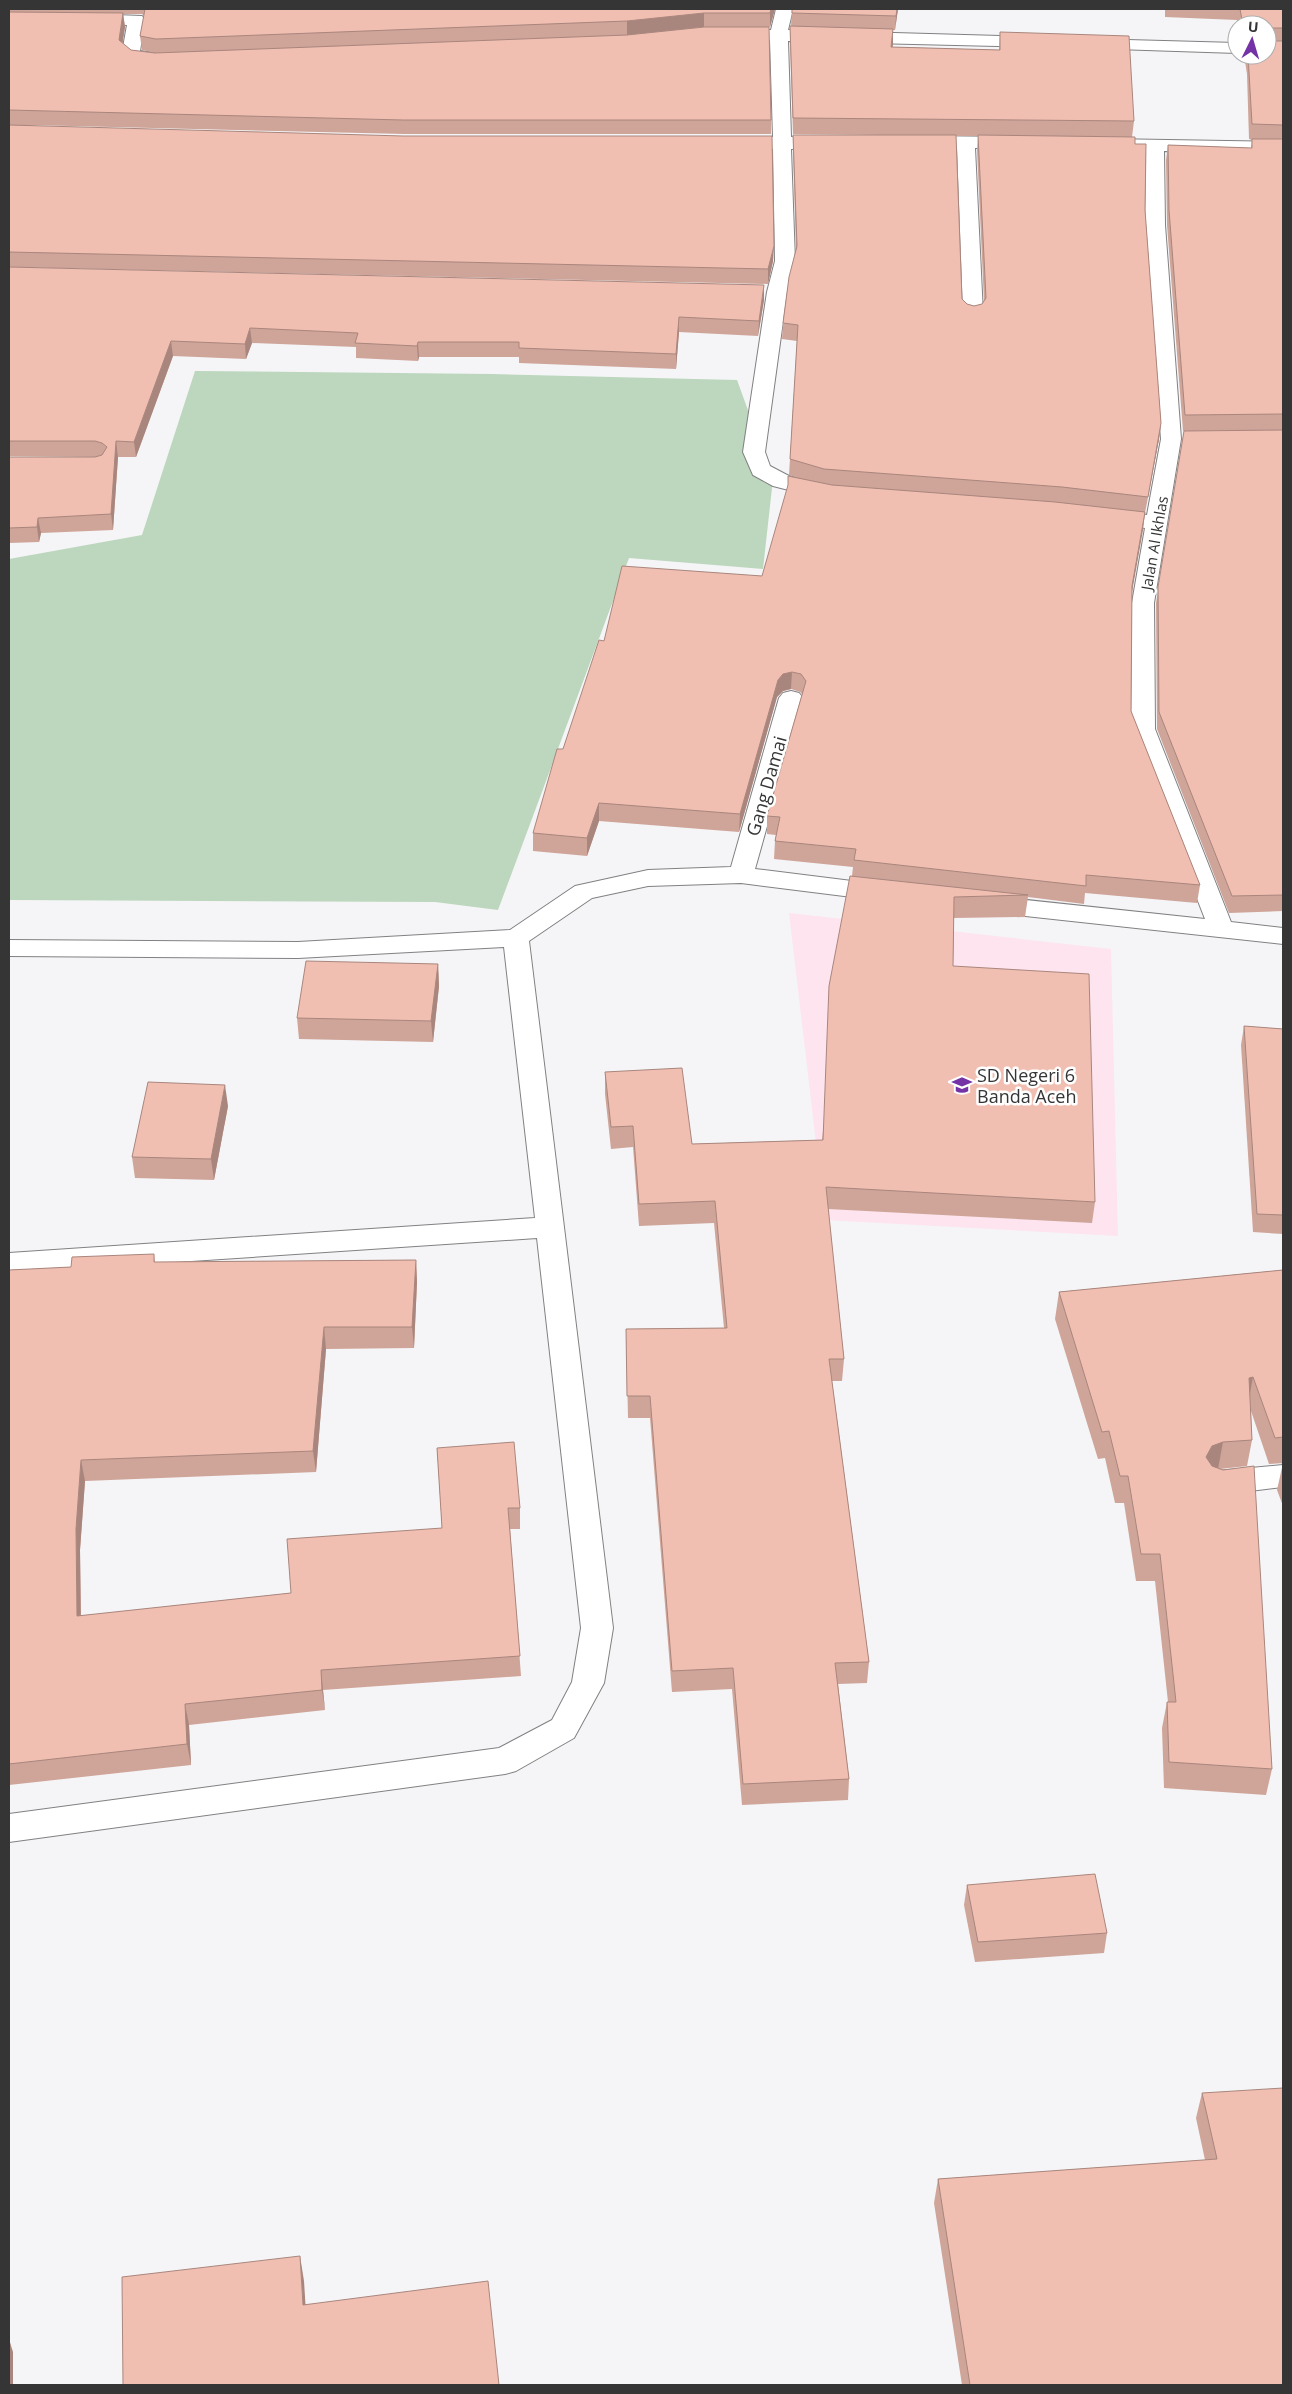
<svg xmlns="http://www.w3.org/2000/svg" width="1292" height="2394" font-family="'Open Sans',sans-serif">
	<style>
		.education { fill: #fde4ee }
		.green { fill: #bcd7bd }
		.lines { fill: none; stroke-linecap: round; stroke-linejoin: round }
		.minor-casing { stroke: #818183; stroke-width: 2 }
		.minor { fill: #fff; fill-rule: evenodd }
		.wall { fill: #cfa499; fill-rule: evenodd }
		.shaded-wall { fill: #a9867d }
		.building { fill: #f1bfb2; stroke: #a9867d }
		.labels { text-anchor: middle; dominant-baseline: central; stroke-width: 5; stroke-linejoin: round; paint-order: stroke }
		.far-street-label { font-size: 15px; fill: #353535; stroke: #fff }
		.street-label { font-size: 18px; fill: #353535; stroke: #fff }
		.poi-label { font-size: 18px; fill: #353535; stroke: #fff; text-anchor: start }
	</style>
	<rect width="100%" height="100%" fill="#f5f5f7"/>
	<polygon class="education" points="789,913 1111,949 1118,1236 825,1220"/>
	<polygon class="green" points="195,371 492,374 737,380 773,479 763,569 629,558 498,910 435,902 9,900 9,559 142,535"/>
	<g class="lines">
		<defs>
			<g id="minor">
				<polygon points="776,9 793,9 788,30 1036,37 1042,38 1045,42 1042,46 1036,47 788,41 791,137 837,139 839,143 837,147 791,149 795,261 787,292 765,452 770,466 789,476 832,488 835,493 832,498 824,499 773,486 753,475 743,452 767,292 775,261 773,149 728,147 726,143 728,139 773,137 770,40 732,39 726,38 723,34 726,30 732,29 771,30"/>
				<path d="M88,14L142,16L145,20L140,51L168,55L171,59L168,63C154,66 131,66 122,53L127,25L82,23L79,19L82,15Z"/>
				<polygon points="1091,39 1237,43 1237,53 1085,48 1082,44 1085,40"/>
				<polygon points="920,136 1015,137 1022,139 1024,143 1022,147 975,148 983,314 980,318 973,320 966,318 963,314 957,148 913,146 911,142 913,138"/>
				<polygon points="1108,139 1283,142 1283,153 1164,151 1165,225 1181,439 1154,603 1155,729 1231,922 1283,928 1283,944 989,912 980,910 977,904 980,898 989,896 1205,919 1131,729 1132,603 1145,528 1098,520 1095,515 1098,510 1106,509 1147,515 1161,439 1145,225 1146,151 1101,149 1099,145 1101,141"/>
				<polygon points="791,691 799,693 803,698 755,869 884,885 893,887 896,893 893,899 884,901 741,883 648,886 592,898 529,941 613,1628 604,1683 574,1738 516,1771 505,1774 9,1842 9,1814 499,1748 552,1720 572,1682 581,1628 537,1238 9,1273 9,1253 535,1218 504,947 298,958 9,956 9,940 298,942 510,930 575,886 648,870 731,867 779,698 783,693"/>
				<polygon points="1283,1465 1283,1487 1218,1495 1207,1491 1203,1483 1207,1475 1218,1471"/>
			</g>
		</defs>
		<use href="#minor" class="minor-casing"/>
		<use href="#minor" class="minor"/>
	</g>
	<g class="wall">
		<path d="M9,9H775L770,27H769L771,120V134H404L30,125L773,261L768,284L9,267ZM123,14H142L144,16L140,36L142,50L156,53L131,50L122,43L125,27Z"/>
		<path d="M792,9H898L895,30H893L892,47L999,50L1000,32L1134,121L1132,137L1135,144L1145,210L1161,423L1159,439L1145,513L1132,590L1131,711L1200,885L1197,903L1085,893L1084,904L1028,897L1025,917L954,918L953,966L1095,1202L1092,1223L828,1209L844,1359L842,1381H832L869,1662L867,1683L838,1684L849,1779L848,1800L742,1805L732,1689L672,1692L650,1418H628L626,1329L724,1328L714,1223L639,1226L633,1147L611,1149L605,1094V1072L692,1144L822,1140L853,867L774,859L775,841L776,835L767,834V816L802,694L800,692L791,689L783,691L777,697L739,832L599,821L587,856L533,851V833L604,641L762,576L802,479L789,475L797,341L782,339L783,323L796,249L793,150V135H880L793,134L790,42V26H791ZM956,136H978L977,150L984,301L982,304L974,306L967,304L962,299Z"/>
		<polygon points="1165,9 1283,9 1283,911 1229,913 1157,729 1156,603 1184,431 1183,431 1167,225 1166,160 1168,145 1251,148 1252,140 1249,139 1247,74 1244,55 1267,55 1267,25 1238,25 1237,20 1165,17"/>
		<polygon points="9,267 764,300 758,336 679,332 676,369 519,363 519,357 419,357 418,361 356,358 356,347 252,343 246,359 173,356 136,457 118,457 113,530 41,533 39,542 9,543 9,457 97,456 9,456"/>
		<polygon points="438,964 439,986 433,1042 299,1039 297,1018"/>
		<polygon points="1244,1026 1283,1029 1283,1234 1253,1232 1241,1045"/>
		<polygon points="228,1106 214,1180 135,1178 132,1157"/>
		<polygon points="154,1254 155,1262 416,1260 417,1282 414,1348 326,1349 316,1472 85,1481 80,1550 81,1616 291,1593 442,1528 437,1448 520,1508 520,1529 510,1529 521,1676 323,1690 325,1710 189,1725 191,1765 9,1785 9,1270 71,1267"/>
		<polygon points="1283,1270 1283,1506 1277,1490 1283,1463 1269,1464 1251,1411 1252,1440 1247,1466 1220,1469 1272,1769 1266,1795 1164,1788 1162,1728 1167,1702 1168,1702 1155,1581 1136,1581 1124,1503 1115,1503 1105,1458 1098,1459 1055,1319 1059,1292"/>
		<polygon points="967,1885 1107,1933 1104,1953 975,1962 964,1905"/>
		<polygon points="1202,2093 1283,2385 962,2385 934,2203 938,2179 1205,2160 1196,2118"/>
	</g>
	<g class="shaded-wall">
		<polygon points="771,9 775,9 770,27 770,13"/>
		<polygon points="897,9 898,9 895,30 896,16"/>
		<polygon points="123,13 125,27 121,54 119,40"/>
		<polygon points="704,13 704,27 627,35 627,21"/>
		<polygon points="893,29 893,45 890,63 891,47"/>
		<polygon points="774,246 773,261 768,284 768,269"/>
		<polygon points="764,285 764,300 758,336 759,321"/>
		<polygon points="679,317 679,332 676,369 676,354"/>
		<polygon points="250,328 252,343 246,359 245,344"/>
		<polygon points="171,341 173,356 136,457 134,442"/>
		<polygon points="418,342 419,357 418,361 417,346"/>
		<polygon points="1161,423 1159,439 1145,513 1148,497"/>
		<polygon points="116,441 118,457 113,530 111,514"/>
		<polygon points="1145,512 1143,530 1130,603 1132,586"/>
		<polygon points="38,518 41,533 39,542 37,527"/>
		<polygon points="792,672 791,689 783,691 777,697 739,832 740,814 778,680 783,674"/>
		<polygon points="599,803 599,821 587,856 587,838"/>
		<polygon points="438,964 439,986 433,1042 431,1021"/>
		<polygon points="225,1085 228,1106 214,1180 211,1159"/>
		<polygon points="416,1260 417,1282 414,1348 412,1327"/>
		<polygon points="324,1327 326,1349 316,1472 313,1451"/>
		<polygon points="1253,1377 1248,1404 1249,1378"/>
		<polygon points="1223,1442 1218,1469 1206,1473 1206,1457 1212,1446"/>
		<polygon points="81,1460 85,1481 80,1550 81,1637 77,1616 76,1529"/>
		<polygon points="321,1670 325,1710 322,1690"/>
		<polygon points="185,1704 189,1725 191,1765 187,1744"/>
		<polygon points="300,2256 304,2281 307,2329 303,2305"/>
		<polygon points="9,2339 13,2352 13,2385 9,2385"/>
	</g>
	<g class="building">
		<polygon points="145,9 771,9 770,13 704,13 627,21 156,39 140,36"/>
		<polygon points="792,9 897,9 896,16 792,13"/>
		<polygon points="1240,9 1283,9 1283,28 1268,28 1268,41 1283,41 1283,125 1252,124 1248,55 1267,55 1267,25 1243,25"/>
		<polygon points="9,12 123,13 119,40 131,50 155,53 627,35 704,27 769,27 771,120 403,120 9,110"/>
		<polygon points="790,26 893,29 891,47 1000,50 1000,32 1129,36 1134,121 793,118"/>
		<polygon points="9,125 403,136 772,136 774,246 768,269 9,252"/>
		<polygon points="793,135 956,135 962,299 967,304 974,306 982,304 986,298 978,135 1135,137 1135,144 1146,144 1145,210 1161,423 1148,497 1062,487 824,469 790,459 798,325 783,323 789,277 797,246"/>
		<polygon points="1252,139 1283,139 1283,414 1185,415 1169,210 1168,145 1252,148"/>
		<polygon points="9,267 764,285 759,321 679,317 676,354 519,348 519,342 418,342 417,346 355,343 358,333 250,328 245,344 171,341 134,442 116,441 111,514 38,518 37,527 9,528 9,457 95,457 102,455 107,447 102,443 95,441 9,441"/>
		<polygon points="1283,430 1283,895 1232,896 1159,712 1158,587 1184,431"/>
		<polygon points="788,476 832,485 1055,502 1145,512 1132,586 1131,711 1200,885 1086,875 1086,886 854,860 856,849 775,841 780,817 767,816 806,681 801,674 792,672 783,674 778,680 740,814 599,803 587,838 533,833 557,749 563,749 599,640 604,641 622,566 762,576 788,485"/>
		<polygon points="850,876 1028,895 954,897 953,966 1089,974 1095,1202 826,1187 844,1359 829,1359 869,1662 835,1663 849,1779 743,1784 733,1668 672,1671 650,1396 627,1396 626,1329 727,1328 715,1201 639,1204 633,1126 611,1127 605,1072 682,1068 692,1144 823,1140 829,986"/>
		<polygon points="306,961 438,964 431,1021 297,1018"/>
		<polygon points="1244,1026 1283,1029 1283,1215 1257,1214"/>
		<polygon points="148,1082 225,1085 211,1159 132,1157"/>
		<polygon points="154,1254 154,1262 416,1260 412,1327 324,1327 313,1451 81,1460 76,1529 77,1616 291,1593 287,1539 442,1528 437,1448 514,1442 520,1508 508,1508 520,1656 321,1670 322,1690 185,1704 187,1744 9,1764 9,1270 71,1267 72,1257"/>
		<polygon points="1283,1270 1283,1437 1275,1438 1253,1377 1249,1378 1252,1440 1223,1442 1212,1446 1206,1457 1212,1466 1223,1470 1254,1466 1272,1769 1169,1762 1167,1702 1176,1702 1160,1554 1141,1554 1128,1476 1120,1476 1109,1431 1102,1432 1059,1292"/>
		<polygon points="1095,1874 1107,1933 978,1942 967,1885"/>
		<polygon points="1283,2088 1283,2385 970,2385 938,2179 1217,2159 1202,2093"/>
		<polygon points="300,2256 303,2305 488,2281 499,2385 123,2385 122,2277"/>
	</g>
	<defs>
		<symbol id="school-bare" viewBox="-9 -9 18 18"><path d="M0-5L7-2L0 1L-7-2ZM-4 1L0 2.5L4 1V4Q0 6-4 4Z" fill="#7432a6" stroke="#fff" stroke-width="2.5" paint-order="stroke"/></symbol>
	</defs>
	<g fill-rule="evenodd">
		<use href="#school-bare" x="948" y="1071" width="28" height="28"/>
	</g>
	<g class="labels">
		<g class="far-street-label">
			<text transform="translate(1154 543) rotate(-80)">Jalan Al Ikhlas</text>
		</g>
		<g class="street-label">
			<text transform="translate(766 786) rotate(-74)">Gang Damai</text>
		</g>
		<g class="poi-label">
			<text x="977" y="1075">SD Negeri 6<tspan x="977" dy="21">Banda Aceh</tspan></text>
		</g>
	</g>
	<rect width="1292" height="2394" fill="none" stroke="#353535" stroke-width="20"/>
	<g transform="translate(1252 40) rotate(5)"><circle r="24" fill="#ffffff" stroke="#aeaeae"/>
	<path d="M0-4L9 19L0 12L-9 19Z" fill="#7432a6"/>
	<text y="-8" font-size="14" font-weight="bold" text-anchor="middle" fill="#353535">U</text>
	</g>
</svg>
